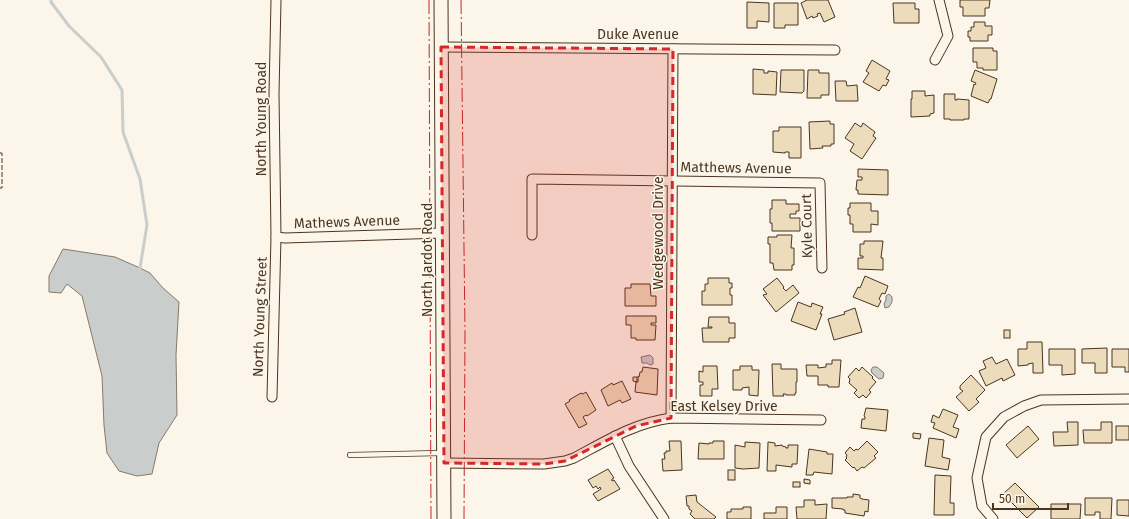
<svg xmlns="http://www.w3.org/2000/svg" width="1129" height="519" font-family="'Fira Sans',sans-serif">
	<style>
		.water { fill: #c9cecd; stroke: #887966 }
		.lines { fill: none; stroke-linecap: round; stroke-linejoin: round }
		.stream { stroke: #c9cecd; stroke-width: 3 }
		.building { fill: #ecdcbc; stroke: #4a3520 }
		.service-casing { stroke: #4a3520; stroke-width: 6 }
		.minor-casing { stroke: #4a3520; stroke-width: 11 }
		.secondary-casing { stroke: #4a3520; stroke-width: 15 }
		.service { stroke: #fbf6e9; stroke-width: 4.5 }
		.minor { stroke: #fbf6e9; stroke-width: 9 }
		.secondary { stroke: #fbf6e9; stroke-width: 13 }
		.fence { stroke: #4a3520; stroke-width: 1; stroke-dasharray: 5 2; stroke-linecap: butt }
		.power { stroke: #c62828; stroke-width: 1; stroke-dasharray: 14 3 2 3; stroke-linecap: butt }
		.marked { fill: #d62828; fill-opacity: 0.2; stroke: #d62828; stroke-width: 3; stroke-dasharray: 8 5; stroke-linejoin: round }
		.labels { text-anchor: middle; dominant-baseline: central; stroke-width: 3; stroke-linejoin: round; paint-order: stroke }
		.street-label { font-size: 14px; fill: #4a3520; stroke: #fbf6e9 }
	</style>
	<rect width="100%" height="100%" fill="#fbf6e9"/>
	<g class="water">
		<polygon points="63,249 115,257 140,268 150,273 163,288 179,302 176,355 177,415 159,443 152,474 137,476 119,471 107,453 104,425 102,376 82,296 67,284 61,293 49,292 49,276"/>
		<polygon points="889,294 892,297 892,302 889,307 885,308 884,304 886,300 886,296"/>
		<polygon points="650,355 653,358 653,364 650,365 647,363 642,363 641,357"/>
		<polygon points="873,367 877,367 884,373 883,378 879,379 872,373 871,370"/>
	</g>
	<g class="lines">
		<polyline class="stream" points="51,0 51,2 69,26 101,57 122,90 123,132 140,179 147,225 140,268"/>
	</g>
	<g class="building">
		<polygon points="807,0 828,0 835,17 824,22 820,13 817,14 818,16 813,18 812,16 807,19 801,3"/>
		<polygon points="960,0 990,0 989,8 985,8 985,16 963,16 963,7 960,7"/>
		<polygon points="747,2 769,3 769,22 757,21 757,28 747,28"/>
		<polygon points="774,3 798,3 798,25 785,25 785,28 774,28"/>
		<polygon points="893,3 915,3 915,9 919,9 919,23 894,23"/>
		<polygon points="974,22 985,22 985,26 992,26 992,35 988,35 988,41 970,41 970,37 968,37 968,31 971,31 971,27 974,27"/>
		<polygon points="973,48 993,48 993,51 997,51 997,70 983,70 983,68 977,68 977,62 973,62"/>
		<polygon points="872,60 890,71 886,79 889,80 886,86 883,85 879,91 863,82 869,73 866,71"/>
		<polygon points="753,69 764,70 764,73 768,73 768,71 777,72 776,95 753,94"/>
		<polygon points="781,70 804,70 804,91 802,93 780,92"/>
		<polygon points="808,70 819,70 819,73 829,73 829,95 821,95 821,98 807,98"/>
		<polygon points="975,70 997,79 991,99 990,99 988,103 971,96 974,84 975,85 976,83 971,81"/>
		<polygon points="835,81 846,81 847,86 857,85 858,101 836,101"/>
		<polygon points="912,91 925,91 925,96 934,95 934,113 930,114 930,116 911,117 911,99 912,99"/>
		<polygon points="944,94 955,94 955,100 957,100 957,99 969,100 969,119 964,119 964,120 950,120 950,119 944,119"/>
		<polygon points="830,121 830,124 834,124 834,144 831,144 831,146 822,146 823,148 810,149 809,122"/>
		<polygon points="855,123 861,127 863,123 875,132 873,136 876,138 862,159 850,151 854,144 845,138"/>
		<polygon points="779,127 801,127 801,158 789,158 789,152 785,152 785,153 773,152 773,131 779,131"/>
		<polygon points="858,169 888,170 888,195 858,194 858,190 856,190 857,180 862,180 862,177 858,177"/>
		<polygon points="772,200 786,200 786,204 799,204 799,211 796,211 796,214 790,214 790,218 800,218 800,231 772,231 772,223 770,223 770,209 772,209"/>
		<polygon points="850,203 871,203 871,211 878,211 878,225 871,224 871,232 853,232 853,224 850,224 850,215 848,215 848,208 850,208"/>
		<polygon points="777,235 792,235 791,248 794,248 794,265 792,265 792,270 774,270 773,263 770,263 770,244 768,244 768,237 777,237"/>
		<polygon points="864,241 883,241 881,258 883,258 883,270 858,269 858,258 863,258 863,256 860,256 860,244 864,244"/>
		<polygon points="865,276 888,286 885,294 882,293 879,299 881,301 878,307 853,297 858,287 860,288"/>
		<polygon points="708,278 729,278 729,283 732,283 732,288 730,288 730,295 732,295 732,305 702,305 702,291 705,291 705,284 708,284"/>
		<polygon points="777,278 784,287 783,288 786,291 793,285 799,293 776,312 763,295 767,294 763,289"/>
		<polygon points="631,284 650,284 651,296 656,296 656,306 625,306 625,288 631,288"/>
		<polygon points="798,302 811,307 812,303 823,307 820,314 822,314 816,330 791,321"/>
		<polygon points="855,308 862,332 834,340 828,319 845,314 844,312"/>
		<polygon points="626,316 656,316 656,323 651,323 651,325 656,325 655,340 636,340 636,338 631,338 631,325 626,325"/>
		<polygon points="709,317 729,317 729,323 735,323 735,338 729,338 729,342 703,342 702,328 712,328 712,327 708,327"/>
		<rect x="1004" y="330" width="6" height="8"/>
		<polygon points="1027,342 1042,342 1043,373 1033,373 1033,363 1028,364 1028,365 1018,366 1018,349 1027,349"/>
		<polygon points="1107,348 1107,373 1095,373 1095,363 1082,363 1082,349"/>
		<polygon points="1049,349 1075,349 1075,374 1062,375 1062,365 1049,365"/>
		<polygon points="1112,349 1129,349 1129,372 1125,372 1125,367 1112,367"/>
		<polygon points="992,357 996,364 1007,359 1015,375 1003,381 1002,378 986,386 979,371 986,368 983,361"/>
		<polygon points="832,360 841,360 839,387 828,387 828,385 818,385 818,376 807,376 806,365 818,365 818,368 826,367 826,364 832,364"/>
		<polygon points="772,364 781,364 781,369 797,369 797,382 796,382 796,393 795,393 795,395 786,395 786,394 783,394 784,396 773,396"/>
		<polygon points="703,366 717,366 718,389 712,389 712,396 700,396 700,385 703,385 703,382 699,382 699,371 703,372"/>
		<polygon points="740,366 752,366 752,370 759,370 758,396 749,395 749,387 742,388 742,390 733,390 733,370 740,370"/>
		<polygon points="643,367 658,369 657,395 635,392 636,382 638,382 638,376 639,377 640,372 642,372"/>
		<polygon points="862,367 873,377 872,378 876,382 869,390 871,392 866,398 863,395 859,398 854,393 857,390 849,383 850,379 848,377 856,368 859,371"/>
		<polygon points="971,375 985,390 976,399 979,402 969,411 956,397 963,391 960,389 960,386"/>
		<polygon points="633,377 637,377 637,382 633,381"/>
		<polygon points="622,381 631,399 622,403 620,400 608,406 601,390 612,383 613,385"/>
		<polygon points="586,392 596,410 587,416 586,415 583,417 587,424 579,428 565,404 570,401 569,400 581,393 583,394"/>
		<polygon points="866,408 888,410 886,431 861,428 862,419 865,419 865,417 864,416"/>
		<polygon points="943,409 958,415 953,427 959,429 956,438 933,428 935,423 931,422 933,415 939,418"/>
		<polygon points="1067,422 1078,422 1078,445 1054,446 1053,432 1068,432"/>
		<polygon points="1101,422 1112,422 1112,443 1084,443 1083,430 1101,430"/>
		<polygon points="1028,426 1039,439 1017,458 1006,445"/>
		<rect x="1116" y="426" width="13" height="14"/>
		<polygon points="913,433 921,434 920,439 913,438"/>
		<polygon points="929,438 944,440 942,457 950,459 948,470 925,466"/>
		<polygon points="669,441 681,441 682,470 663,471 662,459 665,459 664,453 666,453 666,451 670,451"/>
		<polygon points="713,441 724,441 724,459 698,459 699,443 709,444 709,443 713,443"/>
		<polygon points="867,441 878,452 874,456 876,458 864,468 862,467 857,471 854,467 853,468 845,460 847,458 846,457 847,455 845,453 850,447 854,451 856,449 858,450"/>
		<polygon points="745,442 760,443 759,468 743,469 735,468 735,445 745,447"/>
		<polygon points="768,442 775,443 775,446 782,445 782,446 786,447 786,448 788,448 788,445 798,445 797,464 792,464 792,467 776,465 776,471 767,471"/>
		<polygon points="809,449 827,452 827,454 833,454 832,474 814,472 813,475 806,475"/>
		<polygon points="608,469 614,478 612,479 612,481 614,480 620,489 598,501 593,494 601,489 600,487 598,489 596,486 593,488 588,480"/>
		<rect x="728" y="470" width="7" height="10"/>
		<polygon points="935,475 951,476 950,503 954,503 954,515 934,515"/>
		<polygon points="804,479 810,480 810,484 804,483"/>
		<rect x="793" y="482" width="7" height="5"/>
		<polygon points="1015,483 1039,507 1027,518 1003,494"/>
		<polygon points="853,494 860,495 860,498 862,499 869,500 868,512 865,511 864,516 845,513 845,510 843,510 843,509 832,508 832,498 847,498 847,497 853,497"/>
		<polygon points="696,495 697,502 716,517 714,519 695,519 690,514 692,511 689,509 689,506 687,506 686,496"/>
		<polygon points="1085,498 1112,498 1111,519 1100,519 1100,512 1095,512 1095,515 1085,515"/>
		<polygon points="804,500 815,500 815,505 827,504 826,519 797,519 796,507 804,507"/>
		<polygon points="1117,500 1129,500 1129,516 1117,515"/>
		<polygon points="1051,504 1081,504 1080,519 1051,519"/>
		<polygon points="743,507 751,507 751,519 727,519 727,512 731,512 731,509 743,509"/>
		<polygon points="776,507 787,507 787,519 764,519 764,513 776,513"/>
	</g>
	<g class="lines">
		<defs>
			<polyline id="service" points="350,455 442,453"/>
			<g id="minor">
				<polyline points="441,47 835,50"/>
				<polyline points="935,60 948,36 939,0"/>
				<polyline points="532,235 532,179 820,183 822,268"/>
				<polyline points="276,237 285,238 443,233"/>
				<polyline points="272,397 276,237 274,94 276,0"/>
				<polyline points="671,418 673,49"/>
				<polyline points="615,436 629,466 664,519"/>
				<path d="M444,463L544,464L565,461L574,458C606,441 634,423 671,418L821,420"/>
				<polyline points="993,519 982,506 977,478 986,437 1004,417 1024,406 1041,400 1129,399"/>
			</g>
			<polyline id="secondary" points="441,0 444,519"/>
		</defs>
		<use href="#service" class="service-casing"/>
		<use href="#minor" class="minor-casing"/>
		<use href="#secondary" class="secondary-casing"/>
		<use href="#service" class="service"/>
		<use href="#minor" class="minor"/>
		<use href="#secondary" class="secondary"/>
		<polyline class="fence" points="0,153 2,153 2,188 0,188"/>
		<g class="power">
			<polyline points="429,0 431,519"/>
			<polyline points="461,0 465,330 464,519"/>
		</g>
	</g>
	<path class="marked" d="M441,47L673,49L671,418L636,426L565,461L544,464L444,463Z"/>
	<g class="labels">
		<g class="street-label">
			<text x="638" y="34">Duke Avenue</text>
			<text transform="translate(261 119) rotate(-90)">North Young Road</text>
			<text transform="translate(736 168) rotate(1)">Matthews Avenue</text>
			<text transform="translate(347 222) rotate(-2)">Mathews Avenue</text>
			<text transform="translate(807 226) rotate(-91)">Kyle Court</text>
			<text transform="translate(658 233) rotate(-90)">Wedgewood Drive</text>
			<text transform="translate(427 260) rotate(-90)">North Jardot Road</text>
			<text transform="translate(260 317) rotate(-88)">North Young Street</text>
			<text x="724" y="406">East Kelsey Drive</text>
		</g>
	</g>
	<path d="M993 503v6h75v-6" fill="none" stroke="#4a3520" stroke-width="2"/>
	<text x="999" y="503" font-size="12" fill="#4a3520" stroke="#fbf6e9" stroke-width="3" paint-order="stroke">50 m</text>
</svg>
